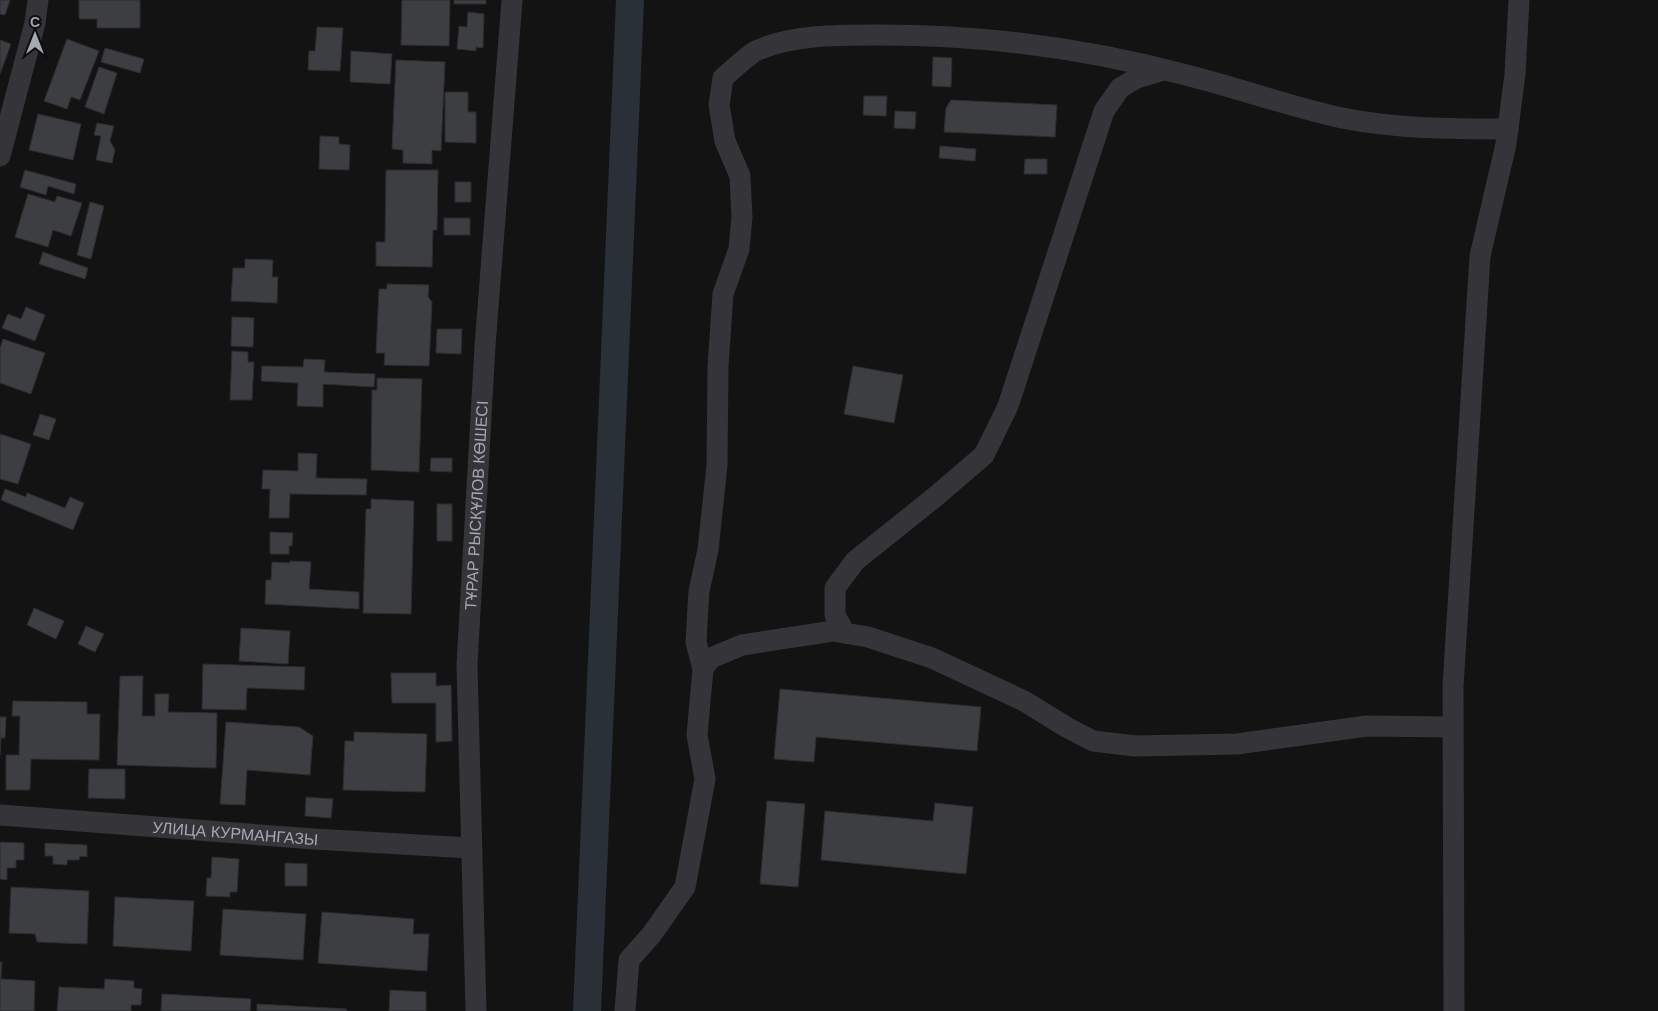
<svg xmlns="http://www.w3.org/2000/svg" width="1658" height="1011" font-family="Arial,sans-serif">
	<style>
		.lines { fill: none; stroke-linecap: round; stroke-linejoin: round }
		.canal { stroke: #2a3037; stroke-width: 28 }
		.building { fill: #3d3e41; stroke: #2d2d30 }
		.minor { stroke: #343439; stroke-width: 21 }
		.labels { text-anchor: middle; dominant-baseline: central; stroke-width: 4; stroke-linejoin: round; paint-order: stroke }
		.street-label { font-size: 16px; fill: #a5a9b4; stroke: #0e0e0f }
	</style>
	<rect width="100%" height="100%" fill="#131314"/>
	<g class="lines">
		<polyline class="canal" points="587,1011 630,0"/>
	</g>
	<g class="building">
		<polygon points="0,0 10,0 5,15 0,14"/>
		<polygon points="79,0 140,0 140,28 97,28 97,19 79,19"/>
		<polygon points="402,0 450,0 449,46 401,45"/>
		<rect x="454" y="0" width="32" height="4"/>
		<polygon points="468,12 484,14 483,48 476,47 476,51 457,49 459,26 467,27"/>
		<polygon points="317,27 343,28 340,71 308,70 309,51 315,51"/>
		<polygon points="67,39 99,51 80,100 71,97 67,109 44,101"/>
		<polygon points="0,40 11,44 0,74"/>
		<polygon points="105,48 144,59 140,73 101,62"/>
		<polygon points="351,51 392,54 390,84 350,82"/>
		<polygon points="933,57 952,58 951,87 932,86"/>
		<polygon points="396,60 445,62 441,151 432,150 432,164 403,163 403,150 392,149"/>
		<polygon points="99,67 117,73 104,114 85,107"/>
		<polygon points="445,92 468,92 468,112 476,112 476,143 445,142"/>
		<polygon points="864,96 887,96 886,116 863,115"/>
		<polygon points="951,100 1057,105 1055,137 944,132 946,108"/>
		<polygon points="895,111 916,112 915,129 894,128"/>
		<polygon points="38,114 81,124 73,160 29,150"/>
		<polygon points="97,123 114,126 110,141 115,150 112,163 96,160 101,136 94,135"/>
		<polygon points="320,136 339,137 339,144 350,145 349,170 319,169"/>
		<polygon points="940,146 976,149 975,161 939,158"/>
		<polygon points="1025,159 1047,159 1047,174 1024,174"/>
		<polygon points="25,170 76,184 74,194 48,186 46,195 20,187"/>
		<polygon points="386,170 438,170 437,230 433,230 432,267 376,266 376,242 385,242"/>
		<rect x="455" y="182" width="16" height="20"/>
		<polygon points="28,194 55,202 57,196 82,203 71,236 53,230 48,247 15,237"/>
		<polygon points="90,202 104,206 91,259 77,255"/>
		<rect x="444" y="218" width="26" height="17"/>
		<polygon points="43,252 88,268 85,279 39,264"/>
		<polygon points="245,259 273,260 272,277 278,277 277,303 231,301 233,268 245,268"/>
		<polygon points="387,284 429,285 428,297 432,302 429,366 384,365 385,353 376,353 379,289 387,289"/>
		<polygon points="26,307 45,315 35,341 2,328 8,314 21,319"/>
		<polygon points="232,317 254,318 253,347 231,346"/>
		<polygon points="437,329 462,329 461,354 436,353"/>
		<polygon points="3,339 45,353 31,394 0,383 0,348"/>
		<polygon points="232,351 248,352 248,362 254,362 252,400 230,400"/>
		<polygon points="304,359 325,360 324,372 375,374 374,387 323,384 323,407 297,406 298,383 261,381 262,366 303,367"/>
		<polygon points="853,366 903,375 894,423 844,414"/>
		<polygon points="377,378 422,379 419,472 371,470 372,390 377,390"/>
		<polygon points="40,414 56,419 49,440 33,435"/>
		<polygon points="0,434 31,444 18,484 0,479"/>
		<polygon points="298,453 317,454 316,478 367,479 366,495 290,494 289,518 269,518 270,489 262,489 263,470 298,471"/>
		<polygon points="431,458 452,458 452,472 430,471"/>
		<polygon points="5,489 26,497 27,493 65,508 70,497 84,503 73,530 1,500"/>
		<polygon points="371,499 414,501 411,614 363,613 366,509 371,509"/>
		<rect x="437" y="504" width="15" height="37"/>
		<polygon points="270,532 293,533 292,546 289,546 289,554 270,554"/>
		<polygon points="290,561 311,562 309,589 359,592 359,609 265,604 266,580 271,580 272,562 290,563"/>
		<polygon points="34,608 64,621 56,639 27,625"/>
		<polygon points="86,626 104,634 95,652 78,644"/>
		<polygon points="241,628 290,631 288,664 239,661"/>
		<polygon points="203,664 305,667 304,690 247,688 246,710 202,709"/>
		<polygon points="391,673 436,673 436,686 451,685 452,741 436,742 436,703 392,703"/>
		<polygon points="120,676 143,676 142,716 155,716 155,694 169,694 168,712 217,713 216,768 117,765"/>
		<polygon points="780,689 981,707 977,751 816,737 814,762 774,759"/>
		<polygon points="13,701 87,702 87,714 100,714 99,760 31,759 30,790 6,790 6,755 19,755 20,716 12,716"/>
		<polygon points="0,717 6,717 5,738 1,738 0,755"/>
		<polygon points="226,722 299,727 313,736 310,775 247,770 245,805 220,804"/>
		<polygon points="354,732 427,734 425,792 343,790 345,741 354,741"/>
		<polygon points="89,769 125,769 125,799 88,798"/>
		<polygon points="306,797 333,799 331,818 305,816"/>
		<polygon points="767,801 805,804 798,887 760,884"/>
		<polygon points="935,803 973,807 966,874 821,860 825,811 933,821"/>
		<polygon points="0,842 24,843 24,860 16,860 16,868 7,868 7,880 0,879"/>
		<polygon points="45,843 87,845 87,857 80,856 79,860 67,860 67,865 53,864 53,856 45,856"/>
		<polygon points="212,857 239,859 237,892 230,892 230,897 206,896 207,878 211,878"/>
		<polygon points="285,863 307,864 307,886 285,886"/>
		<polygon points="11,887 89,891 87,944 37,942 35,934 9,933"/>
		<polygon points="115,897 194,901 191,951 113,946"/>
		<polygon points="223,909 306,914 303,960 220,955"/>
		<polygon points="322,912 414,919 413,934 429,934 427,971 318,963"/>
		<polygon points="0,962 2,962 1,979 35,981 34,1011 0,1011"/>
		<polygon points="105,979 134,981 134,988 142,989 141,1005 131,1005 131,1011 57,1011 59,987 104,989"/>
		<polygon points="390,990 426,992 426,1011 389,1011"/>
		<polygon points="162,994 251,999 250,1011 161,1011"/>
		<polygon points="257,1004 347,1009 346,1011 257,1011"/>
	</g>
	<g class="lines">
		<g class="minor">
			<polyline points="0,156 35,23 38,0"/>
			<polyline points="845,633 835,615 835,588 855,561 935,497 984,455 1008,406 1104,111 1120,88 1137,78 1164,70"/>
			<path d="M703,669L696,642L699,591L708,550L717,465L718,366L723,294L739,249L742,217L740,176L725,141L719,105L723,78C733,70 747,55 758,50C794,34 843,35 882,35C986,35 1090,49 1190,76C1241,89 1291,107 1342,118C1397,129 1453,129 1508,129"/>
			<path id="s1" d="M0,815L314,839L470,848"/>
			<path id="s2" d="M476,1011L467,665L485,346L512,0"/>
			<polyline points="625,1011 629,960 652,934 685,887 705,779 697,735 703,669 711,658 742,645 833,631 868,637 932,658 1024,701 1068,728 1093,741 1135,746 1237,744 1367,726 1453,727"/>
			<polyline points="1454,1011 1453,686 1480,256 1506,144 1515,74 1519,0"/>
		</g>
	</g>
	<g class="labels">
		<g class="street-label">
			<text stroke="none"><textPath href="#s2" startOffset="506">ТҰРАР РЫСҚҰЛОВ КӨШЕСІ</textPath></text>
			<text stroke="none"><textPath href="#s1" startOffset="236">УЛИЦА КУРМАНГАЗЫ</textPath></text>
		</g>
	</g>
	<g transform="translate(35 35)" stroke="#0e0e0f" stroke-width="4" paint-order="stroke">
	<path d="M0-4L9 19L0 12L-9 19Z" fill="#a5a9b4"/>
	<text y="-8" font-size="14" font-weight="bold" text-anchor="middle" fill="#a5a9b4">С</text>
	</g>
</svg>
